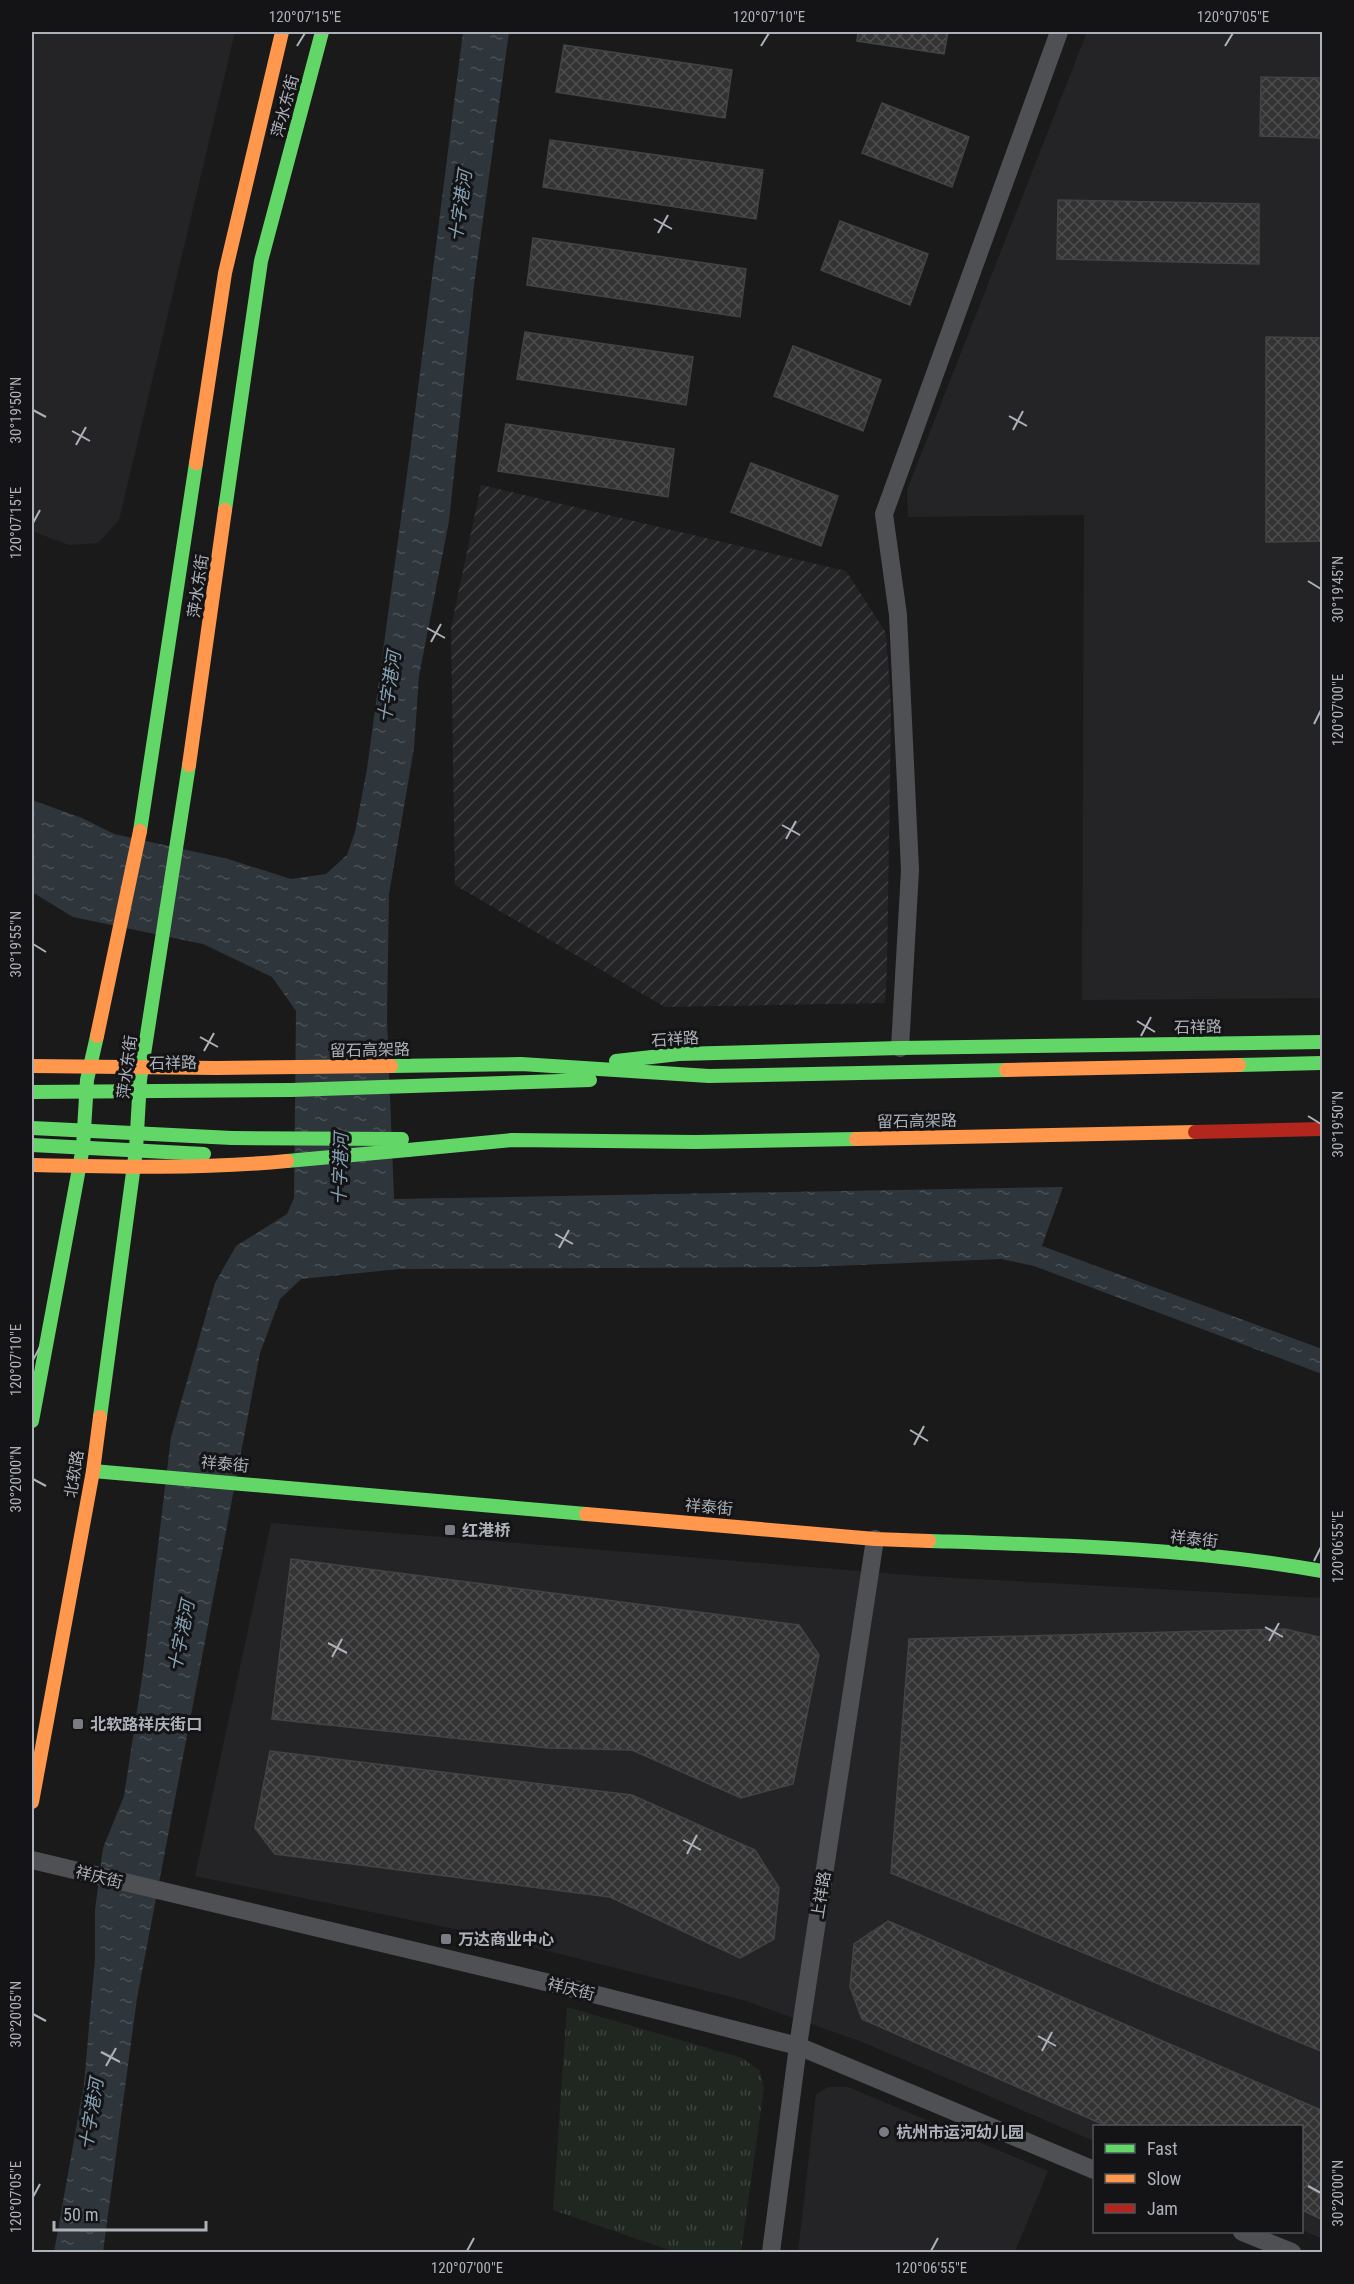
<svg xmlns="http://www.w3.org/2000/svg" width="1354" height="2284" font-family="'Roboto Condensed','Noto Sans SC',sans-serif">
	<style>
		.built { fill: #242426 }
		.industrial { fill: url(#industrial-furrows) }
		.park { fill: url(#park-tufts) }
		.water { fill: url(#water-ripples) }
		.building { fill: url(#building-cross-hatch); stroke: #424346; stroke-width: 1.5 }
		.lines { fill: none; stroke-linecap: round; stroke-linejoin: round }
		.street { stroke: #4e5053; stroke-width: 18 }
		.fast { stroke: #63d668; stroke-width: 14 }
		.slow { stroke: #ff974d; stroke-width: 14 }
		.jam { stroke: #b3261e; stroke-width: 14 }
		.fast-bridge { stroke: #63d668; stroke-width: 14 }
		.slow-bridge { stroke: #ff974d; stroke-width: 14 }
		.ticks { fill: none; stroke: #acb1ba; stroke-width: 2 }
		.poi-dot { fill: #797c82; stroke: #141416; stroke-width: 2 }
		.labels { text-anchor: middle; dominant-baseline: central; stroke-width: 6; stroke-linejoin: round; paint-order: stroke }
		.street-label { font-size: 16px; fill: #acb1ba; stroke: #141416 }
		.poi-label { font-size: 16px; font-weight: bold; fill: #acb1ba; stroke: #141416; text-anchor: start }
		.water-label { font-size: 18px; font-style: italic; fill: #85a1b3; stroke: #141416 }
		.neatline { fill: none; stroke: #acb1ba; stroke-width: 2 }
		.ticks-label { font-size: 15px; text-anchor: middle; fill: #acb1ba }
	</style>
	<defs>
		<pattern id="industrial-furrows" width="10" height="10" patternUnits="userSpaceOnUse" patternTransform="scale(1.5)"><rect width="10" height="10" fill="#242426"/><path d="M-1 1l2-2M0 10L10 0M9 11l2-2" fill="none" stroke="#414143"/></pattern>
		<pattern id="park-tufts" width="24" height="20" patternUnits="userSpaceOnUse" patternTransform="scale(1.5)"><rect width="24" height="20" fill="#202721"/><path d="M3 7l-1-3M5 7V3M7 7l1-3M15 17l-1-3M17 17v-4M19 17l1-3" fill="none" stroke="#3e443f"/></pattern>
		<pattern id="water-ripples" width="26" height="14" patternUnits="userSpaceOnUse" patternTransform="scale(1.5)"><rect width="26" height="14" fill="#2e363c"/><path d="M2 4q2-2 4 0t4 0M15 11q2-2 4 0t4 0" fill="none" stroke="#4a5156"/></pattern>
		<pattern id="building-cross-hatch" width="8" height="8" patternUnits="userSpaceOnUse" patternTransform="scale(1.5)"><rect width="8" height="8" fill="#333334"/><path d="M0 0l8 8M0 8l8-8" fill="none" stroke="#4e4e4f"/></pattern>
	</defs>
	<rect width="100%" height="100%" fill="#1a1a1a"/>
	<g class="built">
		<polygon points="32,32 235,32 119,520 98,543 69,545 32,531"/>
		<polygon points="1087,32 1322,32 1322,998 1082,1000 1084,515 908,517 907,490"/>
		<polygon points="271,1523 920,1576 1322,1598 1322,2239 1302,2230 1302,2126 1094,2126 1094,2141 862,2042 743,2000 484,1935 195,1876"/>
		<polygon points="828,2087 848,2087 1048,2171 1015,2252 798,2252 816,2094"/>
	</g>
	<polygon class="industrial" points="481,485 846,571 886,633 891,705 887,968 885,1003 665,1007 455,885 451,628"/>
	<polygon class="park" points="567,2007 742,2058 760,2071 764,2088 741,2252 675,2252 553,2210"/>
	<polygon class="water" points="463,32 509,32 474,285 449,521 419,676 414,748 389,894 387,1019 394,1199 1063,1187 1042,1246 1322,1349 1322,1374 1034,1266 1001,1259 811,1267 399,1269 301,1279 280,1299 260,1353 137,1998 103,2252 54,2252 84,2084 95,1958 95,1910 103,1848 124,1796 143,1671 171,1437 215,1283 236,1246 287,1214 294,1198 296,1011 272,977 203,944 73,917 32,892 32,800 82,818 114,834 228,859 291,879 326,874 347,855 355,832 367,769 410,452"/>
	<g class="building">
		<polygon points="858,32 948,32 944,54 857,41"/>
		<polygon points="564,45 732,70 725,118 556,92"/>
		<polygon points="1261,77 1323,78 1323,138 1260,136"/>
		<polygon points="882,103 969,137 952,187 862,153"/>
		<polygon points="550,140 763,170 756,219 543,187"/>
		<polygon points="1058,200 1259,204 1259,264 1057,259"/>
		<polygon points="840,221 928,254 910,305 821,270"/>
		<polygon points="533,238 746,269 740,317 527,285"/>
		<polygon points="525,332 693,357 686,405 517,379"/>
		<polygon points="1266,337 1323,338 1323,541 1266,542"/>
		<polygon points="793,346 881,380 863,431 774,396"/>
		<polygon points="506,424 674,449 668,497 498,471"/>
		<polygon points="751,463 838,496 821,546 731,512"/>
		<polygon points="291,1559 799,1625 819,1655 793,1784 741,1798 632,1750 548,1748 272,1719"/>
		<polygon points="1285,1629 1323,1638 1323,2052 891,1873 909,1639"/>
		<polygon points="270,1751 632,1795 755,1850 779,1888 774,1939 740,1958 610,1897 275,1854 255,1828"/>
		<polygon points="888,1921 1323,2111 1323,2220 1302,2210 1302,2127 1109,2127 862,2019 850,1987 854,1944"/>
	</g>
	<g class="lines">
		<g class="street">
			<polyline points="900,1048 910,870 898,615 884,514 1059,32"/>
			<polyline points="32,1860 558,1985 798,2046 1094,2170"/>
			<polyline points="1242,2232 1292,2252"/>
			<polyline points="771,2252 798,2046 875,1539"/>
		</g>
		<g class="fast">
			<polyline points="225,510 261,261 322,32"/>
			<polyline points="140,831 196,463"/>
			<polyline points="616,1061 679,1054 900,1048 1322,1042"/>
			<polyline points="291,1090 590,1080"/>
			<polyline points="232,1138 402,1139"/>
			<polyline points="32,1145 204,1154"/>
			<polyline points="408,1150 512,1140 696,1142 856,1139"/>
			<polyline points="100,1417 136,1150 140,1080 189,765"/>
			<polyline points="32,1421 83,1147 87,1080 97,1036"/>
			<polyline points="93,1471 586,1514"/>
			<path d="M929,1541C1060,1545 1192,1548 1322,1571"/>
		</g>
		<g class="slow">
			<polyline points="196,463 225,273 282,32"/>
			<polyline points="189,765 225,510"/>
			<polyline points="97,1036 140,831"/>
			<polyline points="856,1139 1195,1132"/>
			<polyline points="586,1514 875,1539 929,1541"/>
			<polyline points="32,1802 93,1471 100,1417"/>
		</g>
		<polyline class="jam" points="1195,1132 1322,1129"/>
		<g class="fast-bridge">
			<polyline points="1239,1065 1322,1063"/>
			<polyline points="391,1066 521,1064 709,1076 1006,1070"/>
			<polyline points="32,1092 291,1090"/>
			<polyline points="32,1128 232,1138"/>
			<polyline points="287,1161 408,1150"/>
		</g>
		<g class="slow-bridge">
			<polyline points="32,1066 216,1068 391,1066"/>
			<polyline points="1006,1070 1239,1065"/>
			<path d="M32,1165C118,1167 202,1169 287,1161"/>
		</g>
	</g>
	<path class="ticks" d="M297,46L305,33M761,46L769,33M1225,46L1233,33M654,219L672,229M658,233L668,215M33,410L46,417M1009,416L1027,426M1013,430L1023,411M72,431L90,441M76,445L86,427M33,523L40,510M1308,581L1321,589M427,628L445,638M431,642L441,624M1314,724L1321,710M782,825L800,835M786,839L796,821M33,944L46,952M1137,1021L1155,1032M1141,1036L1151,1017M200,1037L218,1047M204,1051L214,1033M1308,1116L1321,1124M555,1234L573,1244M559,1248L569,1230M33,1360L40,1347M910,1430L928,1441M914,1445L924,1426M33,1479L46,1486M1314,1561L1321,1547M1265,1627L1283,1637M1269,1641L1279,1623M328,1643L347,1653M332,1657L342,1639M683,1840L701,1850M687,1854L697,1835M33,2014L46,2021M1038,2036L1056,2046M1042,2051L1052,2032M101,2052L120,2062M106,2066L116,2048M1308,2186L1321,2193M33,2197L40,2184M467,2251L474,2238M931,2251L938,2238"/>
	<g class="poi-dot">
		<rect x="444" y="1524" width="12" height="12" rx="3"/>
		<rect x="72" y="1718" width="12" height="12" rx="3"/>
		<rect x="440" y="1933" width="12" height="12" rx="3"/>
		<circle cx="884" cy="2132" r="6"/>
	</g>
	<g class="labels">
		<g class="street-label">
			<text transform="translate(285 106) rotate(-75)">萍水东街</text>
			<text transform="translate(198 586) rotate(-82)">萍水东街</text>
			<text transform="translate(1198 1027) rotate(-1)">石祥路</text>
			<text transform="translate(675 1039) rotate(-4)">石祥路</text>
			<text transform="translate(370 1050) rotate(-1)">留石高架路</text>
			<text transform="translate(173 1063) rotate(-1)">石祥路</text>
			<text transform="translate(127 1067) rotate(-83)">萍水东街</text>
			<text transform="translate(917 1121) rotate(-1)">留石高架路</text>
			<text transform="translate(225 1464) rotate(5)">祥泰街</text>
			<text transform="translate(74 1474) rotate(-81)">北软路</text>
			<text transform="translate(709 1507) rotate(5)">祥泰街</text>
			<text transform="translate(1194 1539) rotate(6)">祥泰街</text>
			<text transform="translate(99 1877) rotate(14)">祥庆街</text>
			<text transform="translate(821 1895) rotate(-81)">上祥路</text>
			<text transform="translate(571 1989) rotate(14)">祥庆街</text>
		</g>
		<g class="poi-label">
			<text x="462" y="1530">红港桥</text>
			<text x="90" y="1724">北软路祥庆街口</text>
			<text x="458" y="1939">万达商业中心</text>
			<text x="896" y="2132">杭州市运河幼儿园</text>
		</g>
		<g class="water-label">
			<text transform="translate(460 206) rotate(-82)">十字港河</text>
			<text transform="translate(389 687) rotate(-82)">十字港河</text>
			<text transform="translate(340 1169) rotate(-88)">十字港河</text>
			<text transform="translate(181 1636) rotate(-79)">十字港河</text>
			<text transform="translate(91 2114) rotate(-81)">十字港河</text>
		</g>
	</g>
	<rect width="1354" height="2284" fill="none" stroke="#141416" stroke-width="66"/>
	<rect x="1093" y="2125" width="210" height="108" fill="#141416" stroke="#515358" stroke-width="1.5"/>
	<rect x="1105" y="2144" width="30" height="9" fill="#63d668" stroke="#515358" stroke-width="1.5"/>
	<text x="1147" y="2155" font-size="18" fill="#acb1ba">Fast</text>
	<rect x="1105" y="2174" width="30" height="9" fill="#ff974d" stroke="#515358" stroke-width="1.5"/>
	<text x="1147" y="2185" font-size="18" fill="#acb1ba">Slow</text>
	<rect x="1105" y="2204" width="30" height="9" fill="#b3261e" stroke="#515358" stroke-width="1.5"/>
	<text x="1147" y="2215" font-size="18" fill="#acb1ba">Jam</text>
	<path d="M54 2221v9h152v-9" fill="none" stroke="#acb1ba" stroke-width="3"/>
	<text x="63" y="2221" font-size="18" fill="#acb1ba" stroke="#141416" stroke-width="4.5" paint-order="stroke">50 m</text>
	<rect x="33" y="33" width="1288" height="2218" class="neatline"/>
	<g class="ticks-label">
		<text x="305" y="22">120°07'15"E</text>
		<text x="769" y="22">120°07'10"E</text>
		<text x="1233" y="22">120°07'05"E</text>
		<text transform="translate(16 410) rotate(-90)" y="5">30°19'50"N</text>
		<text transform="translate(16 523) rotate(-90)" y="5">120°07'15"E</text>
		<text transform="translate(1338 589) rotate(-90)" y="5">30°19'45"N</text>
		<text transform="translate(1338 710) rotate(-90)" y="5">120°07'00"E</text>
		<text transform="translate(16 944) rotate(-90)" y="5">30°19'55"N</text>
		<text transform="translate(1338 1124) rotate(-90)" y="5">30°19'50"N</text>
		<text transform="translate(16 1360) rotate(-90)" y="5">120°07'10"E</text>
		<text transform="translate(16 1479) rotate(-90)" y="5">30°20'00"N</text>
		<text transform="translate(1338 1547) rotate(-90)" y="5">120°06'55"E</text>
		<text transform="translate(16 2014) rotate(-90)" y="5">30°20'05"N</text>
		<text transform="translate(1338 2193) rotate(-90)" y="5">30°20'00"N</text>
		<text transform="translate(16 2197) rotate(-90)" y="5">120°07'05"E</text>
		<text x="467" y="2273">120°07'00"E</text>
		<text x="931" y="2273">120°06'55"E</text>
	</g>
</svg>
